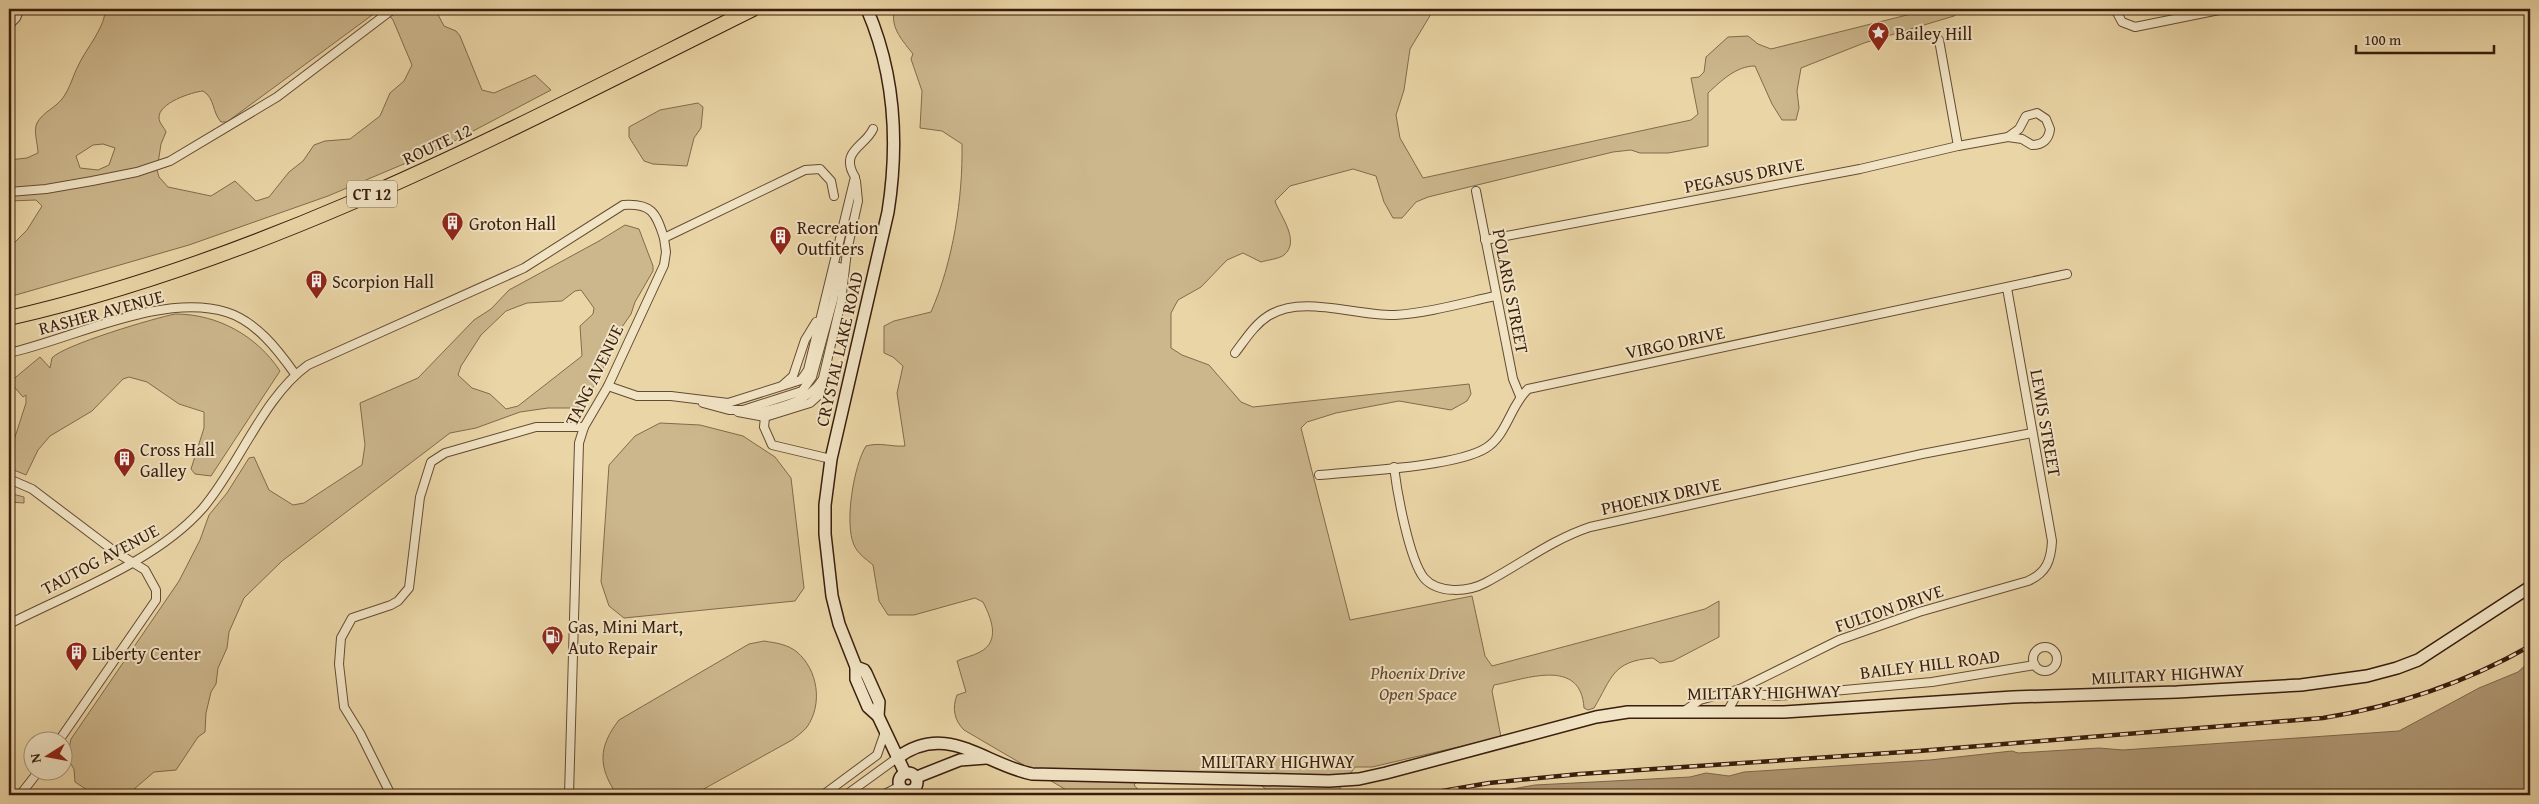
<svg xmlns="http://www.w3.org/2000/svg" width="2539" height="804" font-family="'Gentium Book Plus',serif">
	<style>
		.green { fill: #ccb68c; stroke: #826a4c; fill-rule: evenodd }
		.water { fill: #ae9672; stroke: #7f664a }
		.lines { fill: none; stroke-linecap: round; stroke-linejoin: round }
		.street-casing { stroke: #654b33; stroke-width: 10 }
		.secondary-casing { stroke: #391d0d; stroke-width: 14 }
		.highway-casing { stroke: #391d0d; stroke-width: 16 }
		.street { stroke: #f1e4c5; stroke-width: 8 }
		.secondary { stroke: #f1e4c5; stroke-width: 11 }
		.highway { stroke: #ead5a6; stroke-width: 14 }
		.rail-casing { stroke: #391d0d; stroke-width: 4.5 }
		.rail { stroke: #f1e4c5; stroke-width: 2.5; stroke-dasharray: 8; stroke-linecap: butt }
		.labels { text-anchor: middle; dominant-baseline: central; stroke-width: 4; stroke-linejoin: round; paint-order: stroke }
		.shield { fill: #f1e4c5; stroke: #705944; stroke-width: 1 }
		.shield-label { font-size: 16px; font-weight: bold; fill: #391d0d }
		.poi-label { font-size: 18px; fill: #391d0d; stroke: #f1e4c5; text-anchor: start }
		.street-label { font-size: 18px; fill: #391d0d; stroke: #f1e4c5 }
		.park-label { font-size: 18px; font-style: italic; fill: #5e432d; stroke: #f1e4c5 }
	</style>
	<rect width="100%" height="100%" fill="#ead5a6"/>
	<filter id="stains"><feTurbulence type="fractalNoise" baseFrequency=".004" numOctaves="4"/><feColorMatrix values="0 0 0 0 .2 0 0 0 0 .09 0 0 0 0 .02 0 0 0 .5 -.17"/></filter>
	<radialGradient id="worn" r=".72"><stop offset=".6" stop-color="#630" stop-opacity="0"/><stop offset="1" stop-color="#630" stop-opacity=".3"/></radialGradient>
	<g class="green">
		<path d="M105,9H435L444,26L456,31L460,36L482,90L494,93L535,75L551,90L437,150L328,196L189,245L9,297V248L27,230L42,206L36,200L9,201V160L27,158L38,153C38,144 33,131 37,123C43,112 55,108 62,99C70,89 73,75 79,64C86,49 106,26 105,9ZM379,10L385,11L393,20L412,65L404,81L390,93L380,116L350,139L325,141L314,145L303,161L289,172L269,197L256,201L235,181L211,196L168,187L159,177L157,170L161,144L166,132C164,127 159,123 159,118C158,103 192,92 203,91C215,98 212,112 221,122H227ZM103,144L115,148L109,165L98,170L80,168L76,156L93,145Z"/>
		<path d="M905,9H1214L1216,14H1234L1258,9H1434L1410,49L1404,90L1396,115L1400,138L1423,178L1691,120L1698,114L1691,78L1699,77L1704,72L1706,57L1728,37L1748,36L1758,44L1771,49L1931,9H1959L1961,11L1954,16L1864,43L1801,68L1797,91L1799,108L1796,120H1782L1772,104L1755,66C1736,66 1721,81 1708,93V146L1668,153H1640L1631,150L1613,152L1428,197L1416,202L1402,218H1393L1384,202L1376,176L1353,169L1290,186L1275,201C1280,216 1301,241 1284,255C1279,259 1267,260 1261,262L1243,253L1227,260L1201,287L1178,300L1171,313V348L1182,355L1209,365L1241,402L1253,407L1469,384L1471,394L1467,401L1451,410L1399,401L1336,413L1307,422L1301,428L1350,620L1472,596L1485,656L1492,666L1705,609L1719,601V637L1673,661L1660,663L1653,658C1612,661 1612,678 1594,708L1588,710L1584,708C1581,657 1526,679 1494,685L1492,691L1501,737L1372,767H1355L1335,795H1267V790L1249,776L1144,773L1134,785L1143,795H1075L964,730C954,720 952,708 957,695L966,692L957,661C965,657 973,656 980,652C1001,641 991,618 983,602L975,598L914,615H888L879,601L873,565C866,559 858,554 854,545C844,523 854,465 866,446C880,442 891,447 905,446L897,393L903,366L893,357L884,353V326L894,321L931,312C953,262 963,198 962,144L942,131L920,128L922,91L911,59L913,54C903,41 891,29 894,12Z"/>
		<polygon points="698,103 703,107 701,128 694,138 687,166 653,164 644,161 629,137 629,127 660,110"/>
		<path d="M625,225L639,229L653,266V271L635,302L631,314L613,340L598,382L584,397L578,408H548L520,412L476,428L450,433L282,561L244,598L229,632L227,648L218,668L216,684L211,692L206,713L205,732L198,737L176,770L154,772L127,795H95L75,782L74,769L67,758L71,739L179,581L200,540L209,515L227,493L249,458L254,457L269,490L293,505L304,503L362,465L365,445L360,403L418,378L474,320L491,309L509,290L599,241ZM581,290L594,308L593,314L580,326L582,356L518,406L506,409L490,394L472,388L458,375L461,366L481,335L506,311L527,303L562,301L575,291Z"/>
		<path d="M175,314C218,314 257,336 280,371L211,476L195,474L191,469L204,428V412L179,404L147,382L129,377L123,379L92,411L50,436L38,450L26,475L9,468V443L14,440L26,403V395L23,397L10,382L40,357L50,368L52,358C63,345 155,318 175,314Z"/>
		<polygon points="660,423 700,425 743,436 775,457 791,478 804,588 795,601 624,618 609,606 601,582 609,465 635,436"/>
		<polygon points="9,493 24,497 24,503 9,502"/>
		<path d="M764,641C776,643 787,644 797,652C818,670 823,704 807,727C803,732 797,736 792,740L693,795H617C598,767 598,747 619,720L749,644Z"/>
	</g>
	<g class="water">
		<polygon points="2530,661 2530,795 1477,795 1535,785 1690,777 1706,773 1729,776 1744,772 1930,760 2012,751 2018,753 2099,748 2123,750 2399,731 2479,688 2518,672"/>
		<polygon points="1065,791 1075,795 1042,795 1046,792"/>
	</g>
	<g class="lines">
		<defs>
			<g id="street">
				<polyline points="2115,9 2122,22 2135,27 2224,9"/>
				<polyline points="9,25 16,18 20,9"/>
				<polyline points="1939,40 1958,146"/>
				<path d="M2037,113L2046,119L2050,129C2049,139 2043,145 2032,145L2022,139L2008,137L2019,129L2026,116Z"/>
				<polyline points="1476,191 1513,379 1520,396"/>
				<polyline points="9,192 46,189 92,181 137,172 170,161 277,97 393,9"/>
				<polyline points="1485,240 1860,169 1958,146 2008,137"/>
				<path d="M9,353C72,339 163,292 226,312C256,321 278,350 295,374"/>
				<path d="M1235,353C1245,340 1254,325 1268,316C1302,294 1355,316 1395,315C1428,313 1463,303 1495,296"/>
				<polyline points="783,385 793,376 805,340 816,322"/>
				<path d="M608,386L637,396H671L728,403L801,380L808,370L855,177C839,151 865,147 873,129"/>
				<polyline points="703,403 729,410 743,410 802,391 812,377 833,300 839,267"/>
				<polyline points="738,412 765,417 810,403 819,395 841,302 847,251 858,201 856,181"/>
				<path d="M752,414C776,408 808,403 822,380"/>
				<polyline points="765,417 764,427 772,445 831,459"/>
				<path d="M1394,467C1397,492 1409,559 1424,578C1438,594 1468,592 1485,583C1521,564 1551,540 1590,527L1922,454L2032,433"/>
				<path d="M1319,475C1358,471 1456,467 1486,448C1507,435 1510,406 1528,389L2067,274"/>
				<polyline points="9,479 32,489 114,551 145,570 156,590 156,600 58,742"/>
				<path d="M9,624C72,592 157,561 203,508C239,466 263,397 308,365L524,268L623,205C651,203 656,212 664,238"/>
				<circle cx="2045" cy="659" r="12"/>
				<polyline points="1740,689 1754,694 1777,696 1932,682 2035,665"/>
				<path d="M1684,711L1700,700L1740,689L1839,640L1919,612L2028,581C2046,573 2051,561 2052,541L2007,288"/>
				<polyline points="1727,712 1740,689"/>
				<polyline points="20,795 38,772"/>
				<polyline points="391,795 360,733 344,707 339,664 341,638 352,618 391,605 398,601 409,588 420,497 431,462 445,453 536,427 584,427"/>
				<polyline points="569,795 579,443 584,427 608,386 664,265 666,252 664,238 805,170 820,169 831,181 834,196"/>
				<polyline points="823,795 877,755 885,732"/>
				<polyline points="846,795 897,758"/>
				<polyline points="883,795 900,786"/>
			</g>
			<g id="secondary">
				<path d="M867,9C895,74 899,142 888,212L831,459L825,505V534L832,596L839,624L856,667V679L868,707L878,716L905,773"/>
				<polyline points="856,667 864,670 866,673 879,702 878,716"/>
				<path d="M897,758C947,721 983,764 1032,774L1329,781L1359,779L1386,773L1596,717L1628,712H1784L2013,697L2177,692L2301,685L2367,676L2397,668L2418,660L2530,587"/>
				<circle cx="908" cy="782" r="9"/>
				<polyline points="917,777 960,760 986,758"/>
			</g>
			<path id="highway" d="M9,318C273,258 513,128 753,9"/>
		</defs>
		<use href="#street" class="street-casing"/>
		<use href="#secondary" class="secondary-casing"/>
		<use href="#highway" class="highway-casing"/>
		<use href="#street" class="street"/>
		<use href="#secondary" class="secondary"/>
		<use href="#highway" class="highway"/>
		<defs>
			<path id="rail" d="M1419,795L1489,783L1580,774L1919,751L2323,718C2397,706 2465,683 2530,646"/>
		</defs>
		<use href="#rail" class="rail-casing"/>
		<use href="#rail" class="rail"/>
	</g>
	<defs>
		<symbol id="sight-pin" viewBox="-11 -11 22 30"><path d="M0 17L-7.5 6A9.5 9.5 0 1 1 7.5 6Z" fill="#8f2418" stroke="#f1e4c5"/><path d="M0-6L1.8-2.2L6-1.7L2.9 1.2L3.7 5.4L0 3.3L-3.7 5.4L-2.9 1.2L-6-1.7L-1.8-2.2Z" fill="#fff"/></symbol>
		<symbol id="building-pin" viewBox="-11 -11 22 30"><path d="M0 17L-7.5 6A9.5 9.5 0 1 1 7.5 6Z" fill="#8f2418" stroke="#f1e4c5"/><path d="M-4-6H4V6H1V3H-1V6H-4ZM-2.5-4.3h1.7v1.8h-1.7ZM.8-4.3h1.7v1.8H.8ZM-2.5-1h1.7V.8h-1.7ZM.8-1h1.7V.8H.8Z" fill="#fff"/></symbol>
		<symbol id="fuel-pin" viewBox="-11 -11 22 30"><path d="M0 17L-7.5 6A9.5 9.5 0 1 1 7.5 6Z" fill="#8f2418" stroke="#f1e4c5"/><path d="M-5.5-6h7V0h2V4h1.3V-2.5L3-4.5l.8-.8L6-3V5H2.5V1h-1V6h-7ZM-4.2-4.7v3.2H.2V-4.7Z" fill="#fff"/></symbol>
	</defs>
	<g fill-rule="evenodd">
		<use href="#sight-pin" x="1866" y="20" width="25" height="34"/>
		<use href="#building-pin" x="440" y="210" width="25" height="34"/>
		<use href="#building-pin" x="768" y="224" width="25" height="34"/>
		<use href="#building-pin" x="304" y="268" width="25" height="34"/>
		<use href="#building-pin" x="112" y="446" width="25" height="34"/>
		<use href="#fuel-pin" x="540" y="624" width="25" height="34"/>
		<use href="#building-pin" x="64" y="640" width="25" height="34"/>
	</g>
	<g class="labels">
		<rect class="shield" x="347" y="180.5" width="50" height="27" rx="4"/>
		<g class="shield-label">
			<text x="372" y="194">CT 12</text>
		</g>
		<g class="poi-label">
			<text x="1895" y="33">Bailey Hill</text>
			<text x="469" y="223">Groton Hall</text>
			<text x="797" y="227">Recreation<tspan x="797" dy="21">Outfiters</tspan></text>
			<text x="332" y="281">Scorpion Hall</text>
			<text x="140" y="449">Cross Hall<tspan x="140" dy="21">Galley</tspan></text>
			<text x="568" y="626">Gas, Mini Mart,<tspan x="568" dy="21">Auto Repair</tspan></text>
			<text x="92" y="653">Liberty Center</text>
		</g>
		<g class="street-label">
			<text transform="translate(437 144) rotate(-25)">ROUTE 12</text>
			<text transform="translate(1744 175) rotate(-11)">PEGASUS DRIVE</text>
			<text transform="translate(1511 291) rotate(79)">POLARIS STREET</text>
			<text transform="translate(101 312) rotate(-15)">RASHER AVENUE</text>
			<text transform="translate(1675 342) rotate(-12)">VIRGO DRIVE</text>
			<text transform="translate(839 349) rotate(-77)">CRYSTAL LAKE ROAD</text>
			<text transform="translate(594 375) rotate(-64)">TANG AVENUE</text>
			<text transform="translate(2046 423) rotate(80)">LEWIS STREET</text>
			<text transform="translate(1661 496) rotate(-12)">PHOENIX DRIVE</text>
			<text transform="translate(100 559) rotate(-28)">TAUTOG AVENUE</text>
			<text transform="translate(1889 608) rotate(-19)">FULTON DRIVE</text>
			<text transform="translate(1930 664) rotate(-7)">BAILEY HILL ROAD</text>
			<text transform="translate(2168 674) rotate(-3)">MILITARY HIGHWAY</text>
			<text transform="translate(1764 692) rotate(-1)">MILITARY HIGHWAY</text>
			<text x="1278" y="761">MILITARY HIGHWAY</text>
		</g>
		<g class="park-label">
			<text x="1418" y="672">Phoenix Drive<tspan x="1418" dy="21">Open Space</tspan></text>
		</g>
	</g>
	<rect width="2539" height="804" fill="none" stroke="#ead5a6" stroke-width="30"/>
	<rect x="10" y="10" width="2519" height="784" fill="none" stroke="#391d0d" stroke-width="2.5"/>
	<rect x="15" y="15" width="2509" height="774" fill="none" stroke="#391d0d"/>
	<g transform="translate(48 756) rotate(259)"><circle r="24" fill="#f1e4c5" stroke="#a7947b"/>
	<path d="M0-4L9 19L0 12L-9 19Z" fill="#8f2418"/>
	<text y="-8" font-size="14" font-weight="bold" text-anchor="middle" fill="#391d0d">N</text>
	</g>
	<path d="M2356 45v8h138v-8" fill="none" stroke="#391d0d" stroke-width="2.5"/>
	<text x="2364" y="45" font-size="15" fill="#391d0d" stroke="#f1e4c5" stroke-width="4" paint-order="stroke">100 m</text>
	<rect width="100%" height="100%" filter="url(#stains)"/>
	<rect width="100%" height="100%" fill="url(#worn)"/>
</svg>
